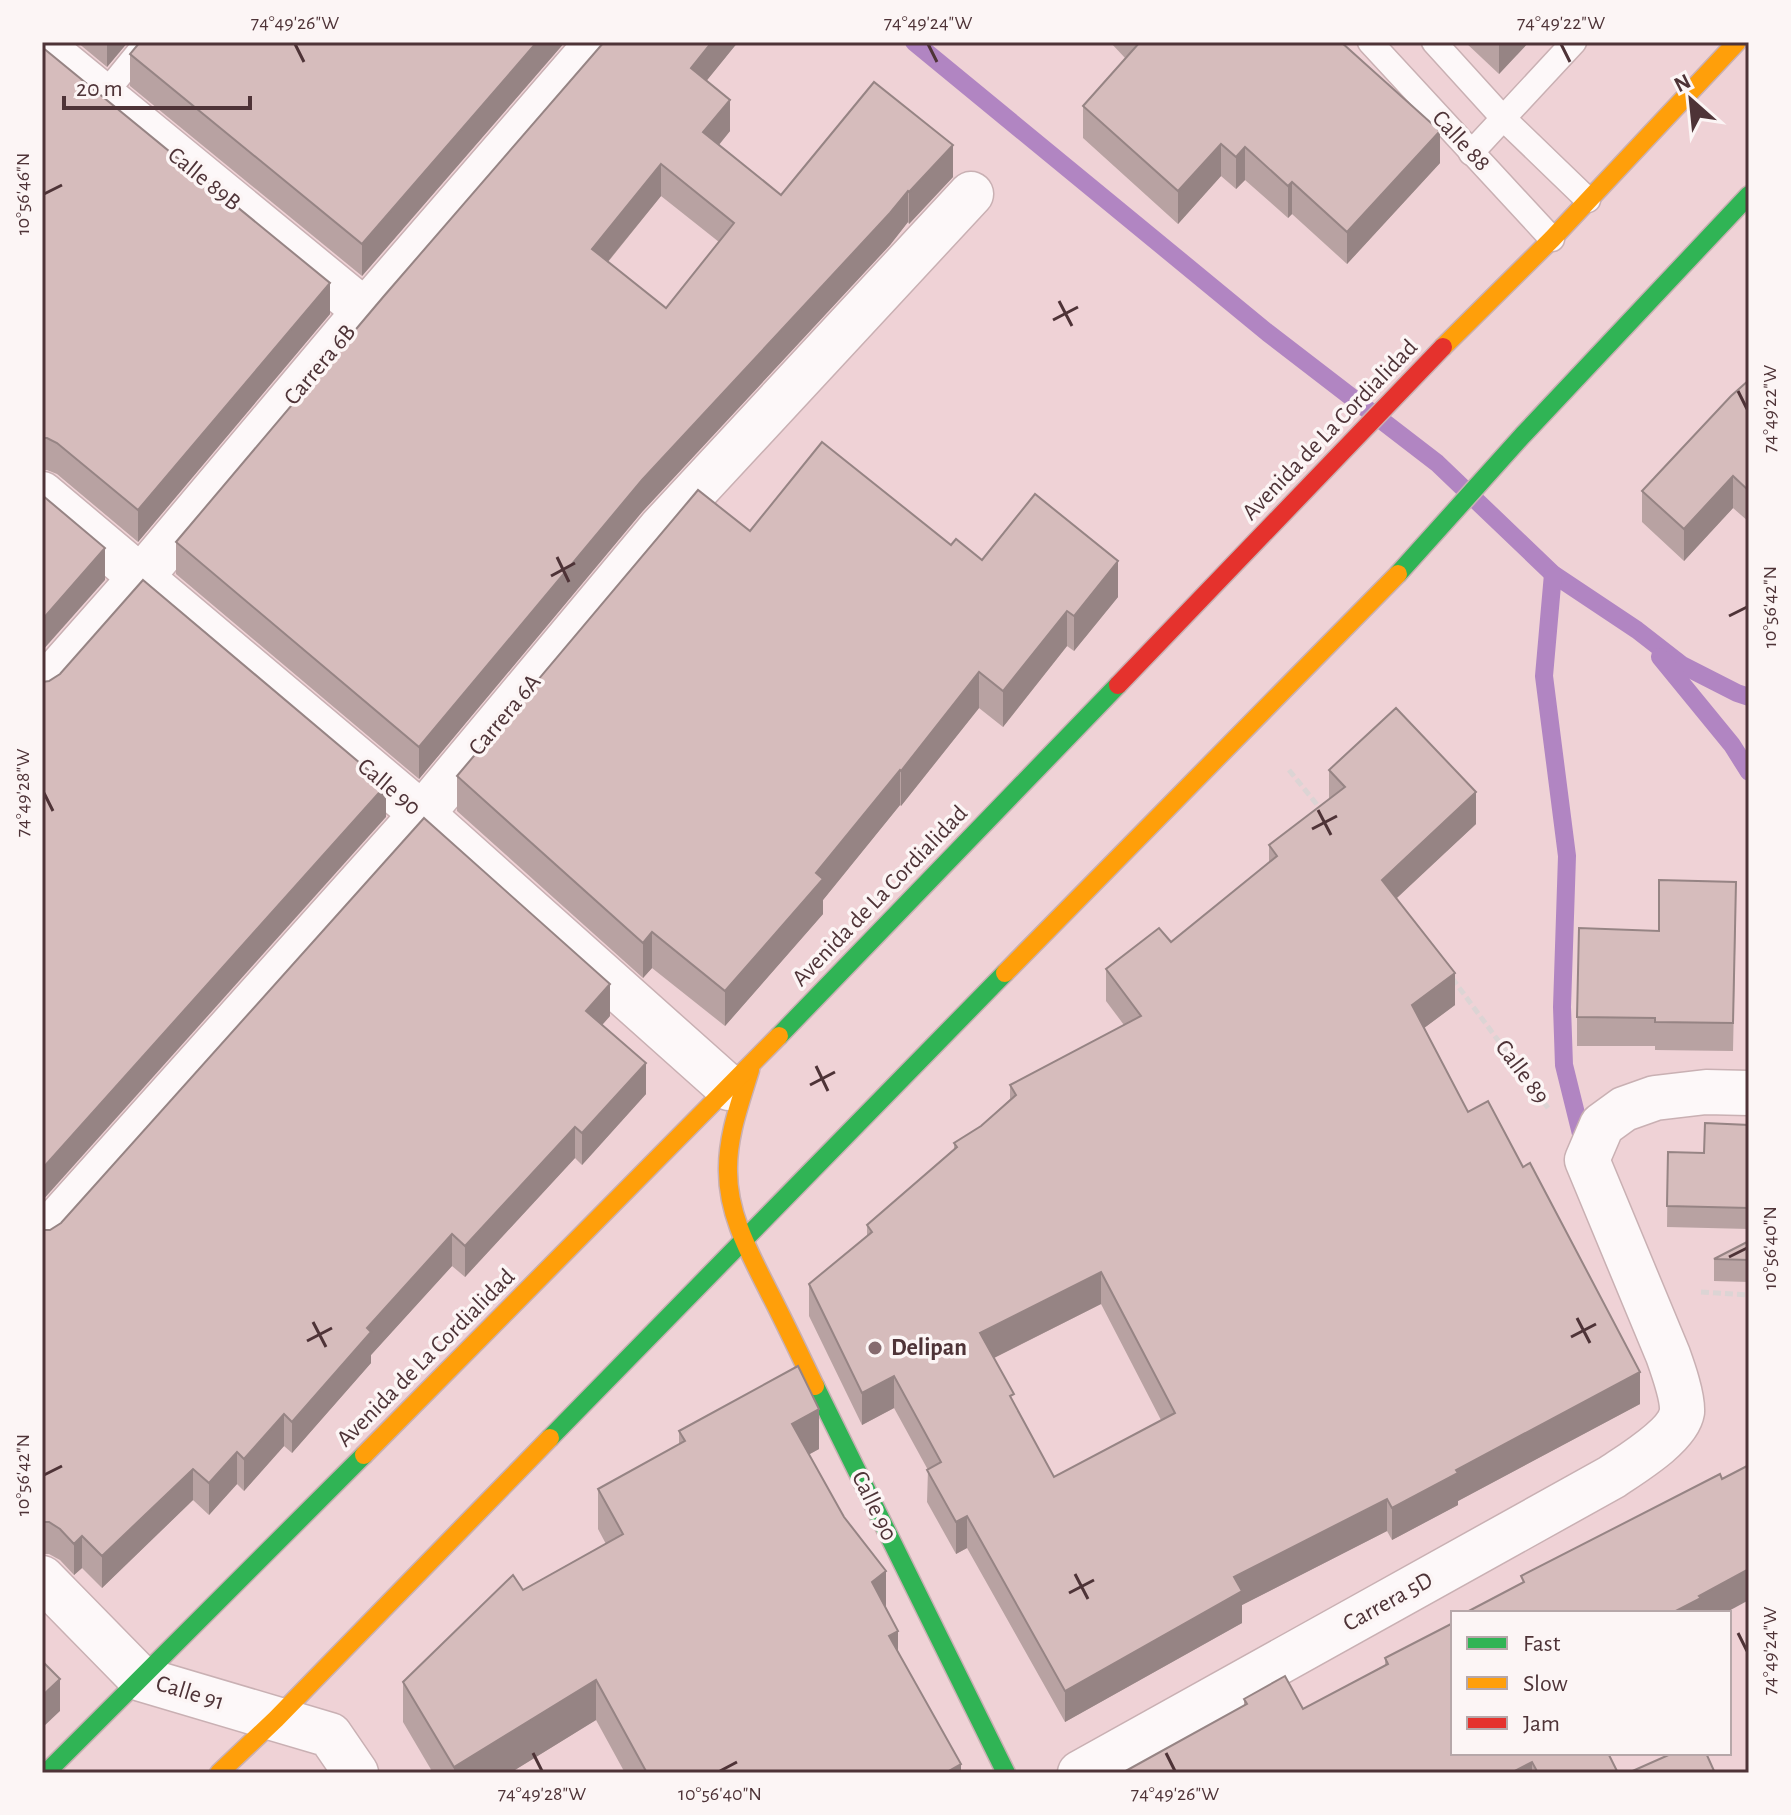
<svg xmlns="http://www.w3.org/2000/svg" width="1791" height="1815" font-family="'Alegreya Sans',sans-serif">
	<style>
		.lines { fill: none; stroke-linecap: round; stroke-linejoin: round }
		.stream { stroke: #b185c2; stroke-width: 18 }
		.lane-casing { stroke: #c9b0b3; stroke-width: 27 }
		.street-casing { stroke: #c9b0b3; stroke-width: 47 }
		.fast-casing { stroke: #c9b0b3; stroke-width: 21 }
		.slow-casing { stroke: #c9b0b3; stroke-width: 21 }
		.jam-casing { stroke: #c9b0b3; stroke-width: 21 }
		.path { stroke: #dcd4d4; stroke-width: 5; stroke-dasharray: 8 4; stroke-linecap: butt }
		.lane { stroke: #fdf8f9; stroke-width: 24 }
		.street { stroke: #fdf8f9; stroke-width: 44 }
		.fast { stroke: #30b455; stroke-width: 18 }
		.slow { stroke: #ff9f0a; stroke-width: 18 }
		.jam { stroke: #e5322d; stroke-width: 18 }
		.wall { fill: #b8a2a2; fill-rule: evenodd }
		.shaded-wall { fill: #968484 }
		.building { fill: #d6bcbc; stroke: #968484; stroke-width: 2; fill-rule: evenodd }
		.ticks { fill: none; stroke: #4e3337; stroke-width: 3 }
		.poi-dot { fill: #866b6f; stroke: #fcf5f5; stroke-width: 3 }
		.labels { text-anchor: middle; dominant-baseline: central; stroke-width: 7; stroke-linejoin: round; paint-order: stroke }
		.street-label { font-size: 24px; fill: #4e3337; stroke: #fcf5f5 }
		.poi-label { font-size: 24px; font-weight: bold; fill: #4e3337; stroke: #fcf5f5; text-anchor: start }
		.neatline { fill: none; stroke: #4e3337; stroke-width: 3 }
		.ticks-label { font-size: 20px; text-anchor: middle; fill: #4e3337 }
	</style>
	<rect width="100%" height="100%" fill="#efd2d6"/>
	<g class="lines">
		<g class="stream">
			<polyline points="914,42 1268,333 1437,463 1553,574 1637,630 1682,665 1737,693 1749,697"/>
			<polyline points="1553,574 1544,676 1567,856 1562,1007 1564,1065 1584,1146"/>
			<polyline points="1660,657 1732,745 1749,772"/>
		</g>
		<defs>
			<g id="lane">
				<polyline points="1370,42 1552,239"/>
				<polyline points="1434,42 1503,118 1588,200"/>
				<polyline points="103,96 147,42"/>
				<polyline points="1471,153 1574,42"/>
			</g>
			<g id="street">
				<polyline points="42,46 365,311"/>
				<polyline points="42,494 422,814 729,1088"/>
				<polyline points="42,689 141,577 365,311 598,42"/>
				<polyline points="42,1238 422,814 660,529 971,194"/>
				<polyline points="42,1578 141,1679 330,1735 356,1773"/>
				<path d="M1080,1773L1612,1477C1631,1464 1678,1436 1682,1412C1683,1397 1673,1369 1668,1355L1587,1160L1602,1125L1624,1109L1655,1098L1706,1092L1749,1093"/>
			</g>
			<g id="fast">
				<polyline points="1398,574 1523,435 1749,195"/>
				<polyline points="779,1036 1118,685"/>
				<polyline points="815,1386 1006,1773"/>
				<polyline points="550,1438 1005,973"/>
				<polyline points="46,1773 364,1455"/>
			</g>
			<g id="slow">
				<polyline points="1443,347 1552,239 1737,42"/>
				<polyline points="1005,973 1398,574"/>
				<path d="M750,1070C740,1103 727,1137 728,1172C728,1215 750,1254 769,1292C785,1323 800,1355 815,1386"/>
				<polyline points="364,1455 779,1036"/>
				<polyline points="219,1773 276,1719 550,1438"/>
			</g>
			<polyline id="jam" points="1118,685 1443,347"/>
		</defs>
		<use href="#lane" class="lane-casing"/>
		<use href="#street" class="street-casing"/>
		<use href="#fast" class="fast-casing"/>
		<use href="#slow" class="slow-casing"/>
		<use href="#jam" class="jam-casing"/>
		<g class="path">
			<polyline points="1289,770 1323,812"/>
			<polyline points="1452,978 1548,1108"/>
			<polyline points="1701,1292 1749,1295"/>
		</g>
		<use href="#lane" class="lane"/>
		<use href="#street" class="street"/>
		<use href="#fast" class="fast"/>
		<use href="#slow" class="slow"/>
		<use href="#jam" class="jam"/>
	</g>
	<g class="wall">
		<polygon points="77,42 128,42 107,67"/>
		<polygon points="565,42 362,276 130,86 130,54"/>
		<path d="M604,42H738L706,81L730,131L719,145L781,195L953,177L909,224L908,222L890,245L642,512L419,779L176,574V542ZM661,196L719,242L666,308L608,262Z"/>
		<polygon points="1110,42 1341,42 1440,163 1347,264 1292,214 1288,218 1245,180 1236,189 1221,176 1178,224 1083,138 1083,106 1126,59"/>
		<polygon points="1465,42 1529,42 1499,74"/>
		<polygon points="42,47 330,314 138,542 57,474 47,470 42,470"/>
		<polygon points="1749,380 1749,522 1733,508 1684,561 1642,522 1642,491"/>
		<polygon points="750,531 951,545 982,560 1118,597 1074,651 1067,646 1003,727 979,708 901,806 900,805 823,900 823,914 725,1026 652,968 643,978 457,811 457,776"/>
		<path d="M1329,770L1476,824L1396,898L1455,1005L1424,1028L1468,1112L1640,1404L1458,1501V1505L1392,1540L1387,1531L1242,1605V1623L1065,1722L967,1548L956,1554L927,1502L928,1470L894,1408L862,1425L809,1316V1284L867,1236V1225L954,1149V1143L981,1126L1010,1099V1085L1124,1025L1106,1001V969L1171,942L1269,863V845L1329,799ZM1101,1304L1161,1420L1054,1477L1014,1404L994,1358Z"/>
		<polygon points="1736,910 1733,1051 1655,1050 1655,1046 1577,1046 1577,1017 1659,931"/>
		<polygon points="610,1016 602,1025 646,1094 582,1165 575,1158 465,1277 452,1266 371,1355 371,1363 292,1453 284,1446 244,1491 237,1484 209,1515 193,1500 102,1588 82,1568 74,1575 60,1560 49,1554 42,1554 42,1230 50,1230"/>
		<polygon points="1749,1125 1749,1229 1667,1227 1668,1152 1704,1153"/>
		<polygon points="1749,1241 1749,1282 1714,1281 1714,1259"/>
		<polygon points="679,1431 819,1449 809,1454 886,1609 898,1652 961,1773 625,1773 596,1720 510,1773 433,1773 403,1722 403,1682 523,1590 606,1544 598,1529 598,1489 679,1444"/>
		<polygon points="1453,1619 1453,1753 1618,1773 1122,1773 1244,1706 1244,1699 1303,1709 1385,1665 1385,1658 1453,1623"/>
	</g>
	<g class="shaded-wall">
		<polygon points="107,42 128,42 107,67"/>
		<polygon points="537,42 565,42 362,276 362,244"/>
		<polygon points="712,42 738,42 691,100 691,68"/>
		<polygon points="1499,42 1529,42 1499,74"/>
		<polygon points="730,100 730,131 703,164 703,132"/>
		<polygon points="1440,131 1440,163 1347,264 1347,232"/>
		<polygon points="1221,144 1221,176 1178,224 1178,191"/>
		<polygon points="953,145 953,177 909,224 909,192"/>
		<polygon points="1245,147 1245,180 1236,189 1236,157"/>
		<polygon points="661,164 661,196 592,281 592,249"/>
		<polygon points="1292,182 1292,214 1288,218 1288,186"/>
		<polygon points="908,191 908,222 890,245 642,512 419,779 419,747 642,480"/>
		<polygon points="330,283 330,314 138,542 138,510"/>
		<polygon points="1733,476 1733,508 1684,561 1684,529"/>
		<polygon points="105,548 105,580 42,651 42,620"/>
		<polygon points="1118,561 1118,597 1074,651 1074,616"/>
		<polygon points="1067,611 1067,646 1003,727 1003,691"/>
		<polygon points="979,672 979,708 901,806 901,771"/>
		<polygon points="900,770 900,805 823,900 823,914 725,1026 725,991 816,873"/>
		<polygon points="386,785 386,817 42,1201 42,1169"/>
		<polygon points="1476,792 1476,824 1382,912 1382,880"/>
		<polygon points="652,932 652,968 643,978 643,943"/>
		<polygon points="1455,973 1455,1005 1412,1037 1412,1005"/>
		<polygon points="610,984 610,1016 586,1043 586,1011"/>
		<polygon points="646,1063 646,1094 582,1165 582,1133"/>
		<polygon points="575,1127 575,1158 465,1277 465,1246"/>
		<polygon points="452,1234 452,1266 371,1355 371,1363 292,1453 292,1422 367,1328"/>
		<polygon points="1101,1272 1101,1304 980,1365 980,1333"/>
		<polygon points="1640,1372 1640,1404 1458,1501 1458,1505 1392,1540 1392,1508 1456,1470"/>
		<polygon points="894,1376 894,1408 862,1425 862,1393"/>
		<polygon points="819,1409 819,1449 792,1464 792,1424"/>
		<polygon points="284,1414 284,1446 244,1491 244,1459"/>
		<polygon points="237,1452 237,1484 209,1515 209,1483"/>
		<polygon points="193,1469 193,1500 102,1588 102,1556"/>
		<polygon points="1387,1499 1387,1531 1242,1605 1242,1623 1065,1722 1065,1691 1234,1577"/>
		<polygon points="967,1516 967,1548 956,1554 956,1522"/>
		<polygon points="82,1536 82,1568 74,1575 74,1544"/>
		<polygon points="1749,1569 1749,1600 1725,1613 1672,1613 1699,1596"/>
		<polygon points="886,1571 886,1612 872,1582"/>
		<polygon points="898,1631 898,1671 889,1636"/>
		<polygon points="60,1679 60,1711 42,1728 42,1696"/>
		<polygon points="596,1680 596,1720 510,1773 454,1773 454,1767"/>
		<polygon points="1532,1762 1532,1773 1511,1773"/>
		<polygon points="961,1764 961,1773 945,1773"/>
	</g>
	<g class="building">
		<polygon points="140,42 537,42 362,244 130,54"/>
		<path d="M604,42H712L691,68L730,100L703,132L781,195L874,82L953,145L909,192L908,191L890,213L642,480L419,747L176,542L384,296ZM661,164L734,223L666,308L592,249Z"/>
		<polygon points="1140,42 1341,42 1440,131 1347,232 1292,182 1288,186 1245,147 1236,157 1221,144 1178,191 1083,106"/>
		<polygon points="42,47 330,283 138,510 57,443 47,438 42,438"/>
		<polygon points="1749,380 1749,491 1733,476 1684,529 1642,491 1731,396"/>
		<polygon points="822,442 951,545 956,539 982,560 1035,494 1118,561 1074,616 1067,611 1003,691 979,672 901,771 900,770 816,873 823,879 725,991 652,932 643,943 457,776 698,490 750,531"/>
		<polygon points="42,495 105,548 42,620"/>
		<polygon points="143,580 386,785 42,1169 42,682 49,681 60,674"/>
		<path d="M1396,708L1476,792L1382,880L1455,973L1412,1005L1468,1112L1488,1101L1523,1167L1530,1163L1640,1372L1456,1470L1458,1473L1392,1508L1387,1499L1234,1577L1242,1591L1065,1691L967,1516L956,1522L927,1470L941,1462L894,1376L862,1393L809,1284L872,1232L867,1225L957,1147L954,1143L981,1126L1016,1095L1010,1085L1141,1016L1106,969L1159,928L1171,942L1277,856L1269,845L1345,787L1329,770ZM1101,1272L1175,1413L1054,1477L1010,1396L1014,1394L980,1333Z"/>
		<polygon points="424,818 610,984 586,1011 646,1063 582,1133 575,1127 465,1246 452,1234 367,1328 371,1332 292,1422 284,1414 244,1459 237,1452 209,1483 193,1469 102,1556 82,1536 74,1544 60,1529 49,1522 42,1522 42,1230 50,1230 61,1223"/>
		<polygon points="1659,880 1736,882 1733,1023 1655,1022 1655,1018 1577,1017 1579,928 1659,931"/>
		<polygon points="1705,1123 1749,1125 1749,1208 1667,1206 1668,1152 1704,1153"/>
		<polygon points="1749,1241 1749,1260 1714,1259"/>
		<polygon points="798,1366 819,1409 792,1424 844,1517 886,1571 872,1582 898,1631 889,1636 961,1764 945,1773 647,1773 596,1680 454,1767 403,1682 513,1575 523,1590 623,1534 598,1489 685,1441 679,1431"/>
		<polygon points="1749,1465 1749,1569 1699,1596 1701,1598 1672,1613 1465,1613 1524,1582 1521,1576 1720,1474 1722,1479"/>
		<polygon points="1453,1623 1453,1753 1608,1753 1618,1773 1538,1773 1532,1762 1511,1773 1122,1773 1247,1704 1244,1699 1285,1676 1303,1709 1388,1664 1385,1658"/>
		<polygon points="42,1661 60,1679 42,1696"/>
		<polygon points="1673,1753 1706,1753 1715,1773 1628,1773"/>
	</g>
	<path class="ticks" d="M295,44L304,62M928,44L937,62M1561,44L1570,62M44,194L62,185M1059,301L1072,326M1053,320L1078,307M1738,391L1747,409M557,557L569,582M551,576L575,563M1729,616L1747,607M44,793L53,811M1318,810L1331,835M1312,829L1337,816M816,1066L828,1091M810,1085L835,1072M1729,1257L1747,1248M1577,1318L1590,1343M313,1322L326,1347M1571,1337L1596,1324M307,1341L332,1328M44,1475L62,1466M1075,1574L1088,1599M1069,1593L1094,1580M1738,1633L1747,1651M533,1753L542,1771M1166,1753L1175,1771M720,1771L737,1762"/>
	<circle class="poi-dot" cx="875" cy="1348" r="8"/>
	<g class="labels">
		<g class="street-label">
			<text transform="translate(1461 141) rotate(47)">Calle 88</text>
			<text transform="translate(204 179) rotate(39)">Calle 89B</text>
			<text transform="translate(320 365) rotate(-50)">Carrera 6B</text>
			<text transform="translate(1330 430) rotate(-46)">Avenida de La Cordialidad</text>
			<text transform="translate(505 715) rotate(-50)">Carrera 6A</text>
			<text transform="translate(389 787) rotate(40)">Calle 90</text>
			<text transform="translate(880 896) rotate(-46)">Avenida de La Cordialidad</text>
			<text transform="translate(1522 1072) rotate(53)">Calle 89</text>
			<text transform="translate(426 1358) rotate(-45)">Avenida de La Cordialidad</text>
			<text transform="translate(874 1506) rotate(64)">Calle 90</text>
			<text transform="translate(1388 1602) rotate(-29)">Carrera 5D</text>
			<text transform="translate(190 1693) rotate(17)">Calle 91</text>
		</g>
		<g class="poi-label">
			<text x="891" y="1348">Delipan</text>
		</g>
	</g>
	<rect width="1791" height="1815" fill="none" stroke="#fcf5f5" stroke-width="88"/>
	<rect x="1451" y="1611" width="280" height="144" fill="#fcf5f5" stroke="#b6a7a9" stroke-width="2"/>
	<rect x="1467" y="1637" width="40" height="12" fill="#30b455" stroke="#b6a7a9" stroke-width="2"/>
	<text x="1523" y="1651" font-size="24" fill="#4e3337">Fast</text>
	<rect x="1467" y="1677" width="40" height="12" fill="#ff9f0a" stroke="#b6a7a9" stroke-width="2"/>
	<text x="1523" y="1691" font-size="24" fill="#4e3337">Slow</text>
	<rect x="1467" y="1717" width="40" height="12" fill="#e5322d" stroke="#b6a7a9" stroke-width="2"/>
	<text x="1523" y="1731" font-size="24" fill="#4e3337">Jam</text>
	<g transform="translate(1691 100) rotate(333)" stroke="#fcf5f5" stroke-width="6" paint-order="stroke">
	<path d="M0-6L14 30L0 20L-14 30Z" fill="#4e3337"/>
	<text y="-12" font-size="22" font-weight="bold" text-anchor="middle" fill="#4e3337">N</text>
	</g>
	<path d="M64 96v12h186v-12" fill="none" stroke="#4e3337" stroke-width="4"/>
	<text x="76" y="96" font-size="24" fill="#4e3337" stroke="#fcf5f5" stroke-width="6" paint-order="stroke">20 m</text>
	<rect x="44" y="44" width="1703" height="1727" class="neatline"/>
	<g class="ticks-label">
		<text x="295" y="29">74°49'26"W</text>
		<text x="928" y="29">74°49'24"W</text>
		<text x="1561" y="29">74°49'22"W</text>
		<text transform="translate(22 194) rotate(-90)" y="7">10°56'46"N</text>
		<text transform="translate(1769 409) rotate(-90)" y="7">74°49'22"W</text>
		<text transform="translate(1769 607) rotate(-90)" y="7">10°56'42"N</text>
		<text transform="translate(22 793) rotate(-90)" y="7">74°49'28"W</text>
		<text transform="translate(1769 1248) rotate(-90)" y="7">10°56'40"N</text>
		<text transform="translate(22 1475) rotate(-90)" y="7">10°56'42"N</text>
		<text transform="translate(1769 1651) rotate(-90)" y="7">74°49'24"W</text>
		<text x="542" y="1800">74°49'28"W</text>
		<text x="720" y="1800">10°56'40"N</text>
		<text x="1175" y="1800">74°49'26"W</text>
	</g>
</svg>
